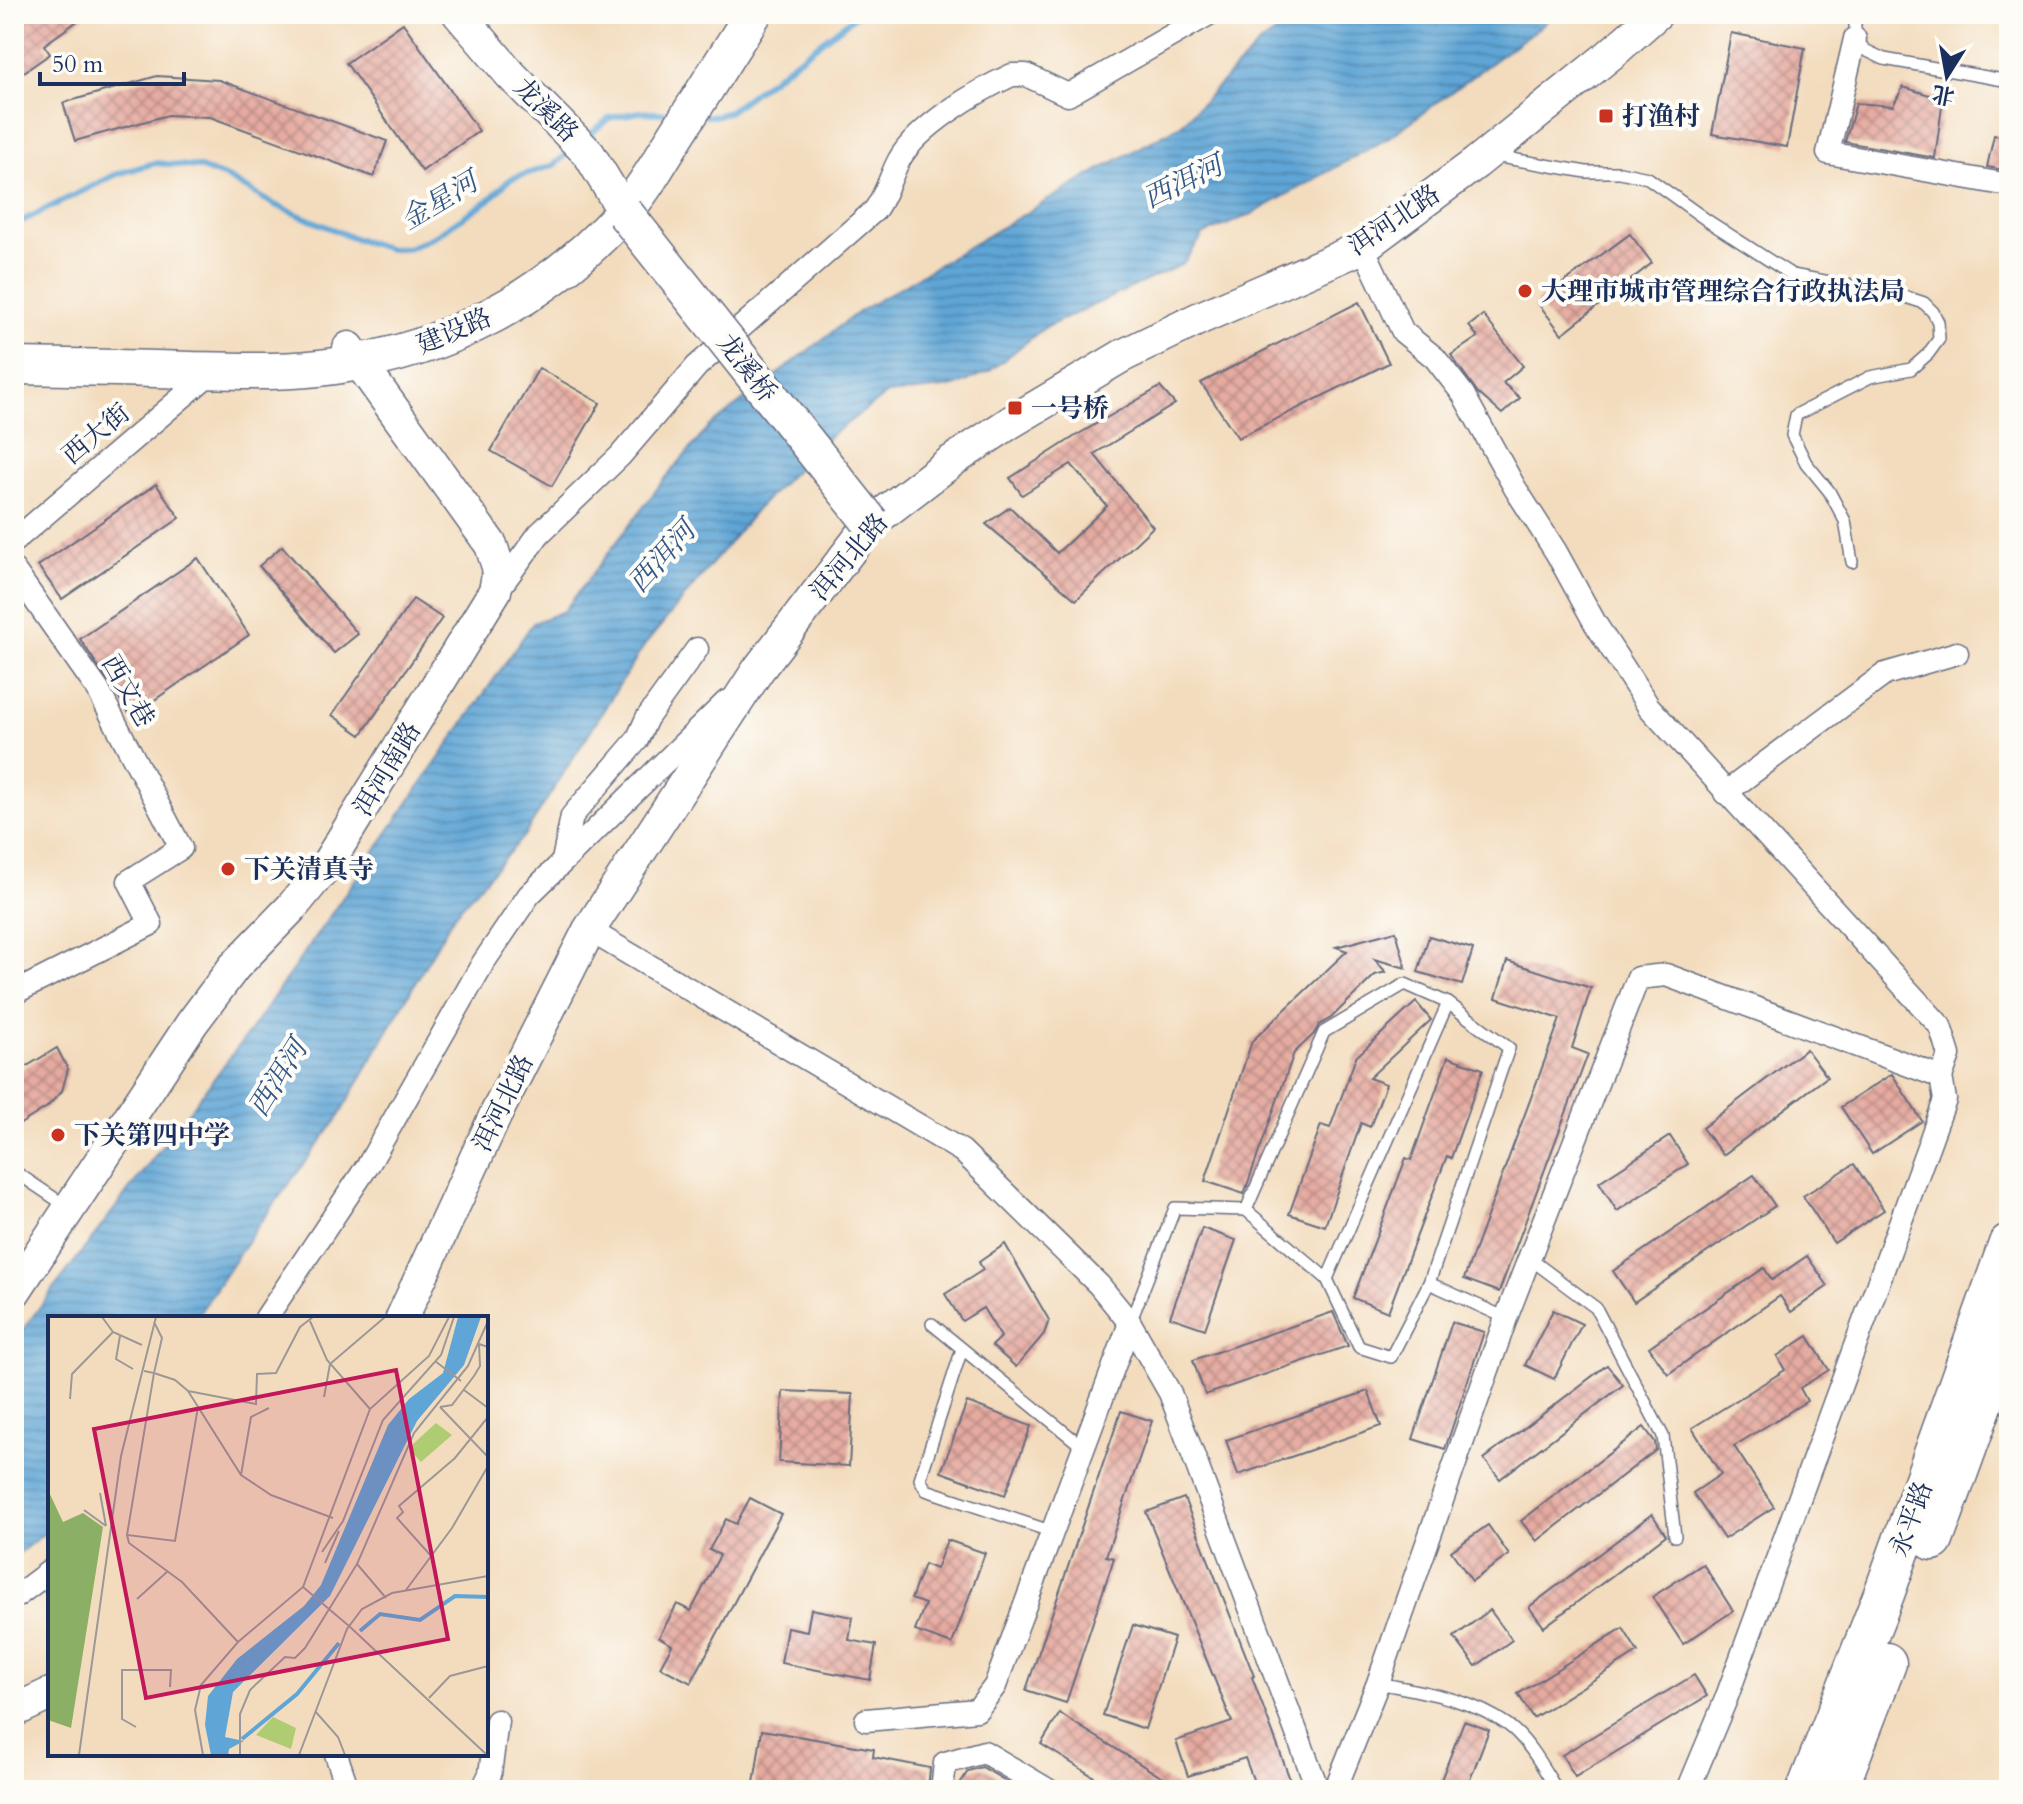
<svg xmlns="http://www.w3.org/2000/svg" width="2023" height="1804" font-family="Cardo,'Noto Serif SC',serif">
	<style>
		.water { fill: url(#water-rules); stroke: #3d6a9a; stroke-width: 2 }
		.lines { fill: none; stroke-linecap: round; stroke-linejoin: round }
		.stream { stroke: #5fa5d5; stroke-width: 6 }
		.building { fill: url(#building-cross-hatch) }
		.lane-casing { stroke: #676c7f; stroke-width: 14 }
		.street-casing { stroke: #676c7f; stroke-width: 25 }
		.secondary-casing { stroke: #676c7f; stroke-width: 35 }
		.primary-casing { stroke: #676c7f; stroke-width: 39 }
		.highway-casing { stroke: #676c7f; stroke-width: 43 }
		.lane { stroke: #fff; stroke-width: 11 }
		.street { stroke: #fff; stroke-width: 22 }
		.secondary { stroke: #fff; stroke-width: 32 }
		.primary { stroke: #fff; stroke-width: 36 }
		.highway { stroke: #fff; stroke-width: 40 }
		.primary-bridge-casing { stroke: #676c7f; stroke-width: 39; stroke-linecap: butt }
		.primary-bridge { stroke: #fff; stroke-width: 36 }
		.poi-dot { fill: #c8321e; stroke: #fdfcf7; stroke-width: 3 }
		.labels { text-anchor: middle; dominant-baseline: central; stroke-width: 8; stroke-linejoin: round; paint-order: stroke }
		.street-label { font-size: 26px; fill: #1b2f5e; stroke: #fdfcf7 }
		.poi-label { font-size: 26px; font-weight: bold; fill: #1b2f5e; stroke: #fdfcf7; text-anchor: start }
		.water-label { font-size: 28px; font-style: italic; fill: #335888; stroke: #fdfcf7 }
		.inset-river { fill: none; stroke: #5fa5d5; stroke-width: 4 }
		.inset-road { fill: none; stroke: #9d9797; stroke-width: 2 }
		.view { fill: #c2185b; fill-opacity: 0.15; stroke: #c2185b; stroke-width: 4 }
		.inset-edge { fill: none; stroke: #1b2f5e; stroke-width: 4 }
	</style>
	<defs>
		<pattern id="water-rules" width="6" height="5" patternUnits="userSpaceOnUse" patternTransform="scale(2)"><rect width="6" height="5" fill="#5fa5d5"/><path d="M0 2.5h6" fill="none" stroke="#4e87b0"/></pattern>
		<pattern id="building-cross-hatch" width="8" height="8" patternUnits="userSpaceOnUse" patternTransform="scale(2)"><rect width="8" height="8" fill="#e6aba0"/><path d="M0 0l8 8M0 8l8-8" fill="none" stroke="#ba8c86"/></pattern>
	</defs>
	<rect width="100%" height="100%" fill="#fdfcf7"/>
	<filter id="ink" filterUnits="userSpaceOnUse"><feTurbulence type="fractalNoise" baseFrequency=".0125" numOctaves="2"/><feDisplacementMap in="SourceGraphic" scale="16" xChannelSelector="R" yChannelSelector="G"/><feConvolveMatrix kernelMatrix="1 2 1 2 8 2 1 2 1" color-interpolation-filters="sRGB"/></filter>
	<filter id="wash" filterUnits="userSpaceOnUse"><feTurbulence type="fractalNoise" baseFrequency=".006" numOctaves="4" result="noise"/><feDisplacementMap in="SourceGraphic" scale="32" xChannelSelector="R" yChannelSelector="G"/><feGaussianBlur stdDeviation="1.8" result="paint"/><feColorMatrix in="noise" values="0 0 0 0 0 0 0 0 0 0 0 0 0 0 0 0 0 1.4 0 .05"/><feComposite in="paint" operator="in"/></filter>
	<g filter="url(#wash)">
		<rect width="100%" height="100%" fill="#f3dcbd"/>
		<polygon class="water" points="1302,14 1553,14 1545,23 1390,137 1252,214 1204,234 1183,264 1044,328 990,371 954,387 887,394 826,439 756,510 644,646 524,836 454,915 338,1118 257,1227 196,1318 50,1318 50,1529 14,1557 14,1341 250,1031 533,623 564,611 664,480 710,426 858,312 1099,170 1181,125 1258,45"/>
		<g class="lines">
			<g class="stream">
				<polyline points="704,116 715,116 728,112 858,14"/>
				<polyline points="588,136 609,118 640,112 677,114"/>
				<polyline points="14,225 117,174 155,163 198,167 228,178 275,205 356,239 390,249 409,248 433,237 489,200 510,179 554,165 573,149"/>
			</g>
		</g>
		<g id="blocks">
			<g class="building">
				<polygon points="14,14 87,14 44,45 50,54 14,79"/>
				<polygon points="403,23 479,131 422,171 346,63"/>
				<polygon points="1731,33 1805,48 1787,147 1712,134"/>
				<polygon points="157,76 219,80 387,141 374,177 210,117 168,115 75,141 63,103"/>
				<polygon points="1903,87 1943,99 1935,158 1845,142 1856,103 1893,106"/>
				<polygon points="1994,135 2009,137 2009,171 1987,167"/>
				<polygon points="1630,234 1652,263 1562,334 1537,302"/>
				<polygon points="1359,302 1389,363 1238,438 1201,383"/>
				<polygon points="1483,315 1523,366 1503,383 1520,398 1502,414 1478,393 1451,355 1478,337 1469,326"/>
				<polygon points="539,368 600,403 552,486 491,451"/>
				<polygon points="1160,387 1175,404 1094,454 1153,527 1076,600 986,524 1010,507 1057,553 1107,506 1071,464 1022,495 1010,478 1077,435"/>
				<polygon points="156,484 180,518 62,599 38,566"/>
				<polygon points="282,546 358,634 334,653 259,566"/>
				<polygon points="198,558 249,635 131,716 80,639"/>
				<polygon points="413,599 442,618 361,735 332,715"/>
				<polygon points="1396,931 1406,968 1374,959 1386,972 1375,975 1331,1018 1319,1025 1314,1034 1294,1053 1244,1194 1205,1181 1252,1041 1347,951 1336,947"/>
				<polygon points="1429,936 1473,949 1462,985 1418,972"/>
				<polygon points="1507,961 1591,988 1572,1048 1588,1054 1499,1292 1464,1279 1560,1019 1496,998"/>
				<polygon points="1416,1002 1431,1020 1369,1078 1386,1084 1370,1127 1361,1123 1325,1226 1289,1214 1321,1125 1330,1128 1356,1057"/>
				<polygon points="57,1048 68,1069 62,1091 47,1107 14,1128 14,1074"/>
				<polygon points="1806,1049 1827,1077 1723,1155 1702,1128"/>
				<polygon points="1448,1057 1483,1069 1451,1158 1447,1156 1388,1312 1353,1298 1406,1158 1411,1160"/>
				<polygon points="1892,1074 1922,1121 1872,1154 1841,1107"/>
				<polygon points="1670,1136 1688,1164 1617,1211 1599,1182"/>
				<polygon points="1854,1164 1884,1210 1834,1243 1803,1196"/>
				<polygon points="1754,1175 1775,1206 1634,1302 1613,1271"/>
				<polygon points="1202,1228 1236,1240 1205,1329 1170,1317"/>
				<polygon points="1005,1244 1049,1320 1044,1334 1016,1367 992,1346 1001,1337 983,1308 962,1321 945,1294 983,1270 979,1262"/>
				<polygon points="1807,1256 1828,1286 1791,1312 1780,1296 1668,1374 1649,1347 1764,1268 1772,1280"/>
				<polygon points="1553,1310 1582,1324 1554,1379 1525,1365"/>
				<polygon points="1333,1312 1348,1346 1205,1395 1193,1360"/>
				<polygon points="1452,1322 1484,1332 1445,1449 1413,1439"/>
				<polygon points="1808,1336 1829,1370 1800,1388 1807,1401 1734,1446 1774,1507 1724,1539 1693,1493 1721,1474 1692,1428 1785,1370 1777,1356"/>
				<polygon points="1607,1365 1623,1385 1500,1479 1484,1459"/>
				<polygon points="783,1391 853,1394 849,1466 779,1462"/>
				<polygon points="1368,1391 1381,1426 1238,1475 1226,1440"/>
				<polygon points="967,1402 1031,1426 1005,1495 941,1472"/>
				<polygon points="1121,1411 1152,1421 1106,1556 1114,1558 1066,1703 1026,1690"/>
				<polygon points="1644,1427 1655,1442 1656,1450 1537,1541 1521,1521"/>
				<polygon points="750,1498 781,1514 691,1683 660,1667 672,1645 659,1637 677,1604 691,1611 720,1555 709,1550 726,1519 736,1524"/>
				<polygon points="1184,1498 1254,1676 1252,1677 1294,1790 1257,1790 1245,1758 1188,1776 1176,1741 1232,1722 1146,1512"/>
				<polygon points="1652,1514 1666,1535 1544,1627 1529,1607"/>
				<polygon points="1488,1525 1509,1555 1472,1581 1451,1551"/>
				<polygon points="947,1540 985,1553 952,1644 915,1631 925,1604 911,1599 924,1564 936,1569"/>
				<polygon points="1703,1564 1733,1611 1683,1644 1652,1597"/>
				<polygon points="811,1609 853,1617 849,1640 876,1645 870,1680 781,1663 787,1627 807,1631"/>
				<polygon points="1490,1610 1512,1640 1476,1666 1454,1637"/>
				<polygon points="1133,1625 1174,1638 1145,1729 1103,1715"/>
				<polygon points="1623,1628 1638,1652 1533,1718 1518,1694"/>
				<polygon points="1694,1675 1707,1696 1575,1777 1562,1755"/>
				<polygon points="1060,1713 1068,1719 1182,1790 1115,1790 1041,1744"/>
				<polygon points="1464,1721 1489,1730 1466,1790 1437,1790"/>
				<polygon points="762,1730 874,1749 873,1757 930,1768 928,1790 753,1790"/>
				<polygon points="982,1767 1021,1790 956,1790 968,1771"/>
			</g>
		</g>
	</g>
	<g filter="url(#ink)">
		<use href="#blocks" fill-opacity="0" stroke="#676c7f" stroke-width="2"/>
		<g class="lines">
			<defs>
				<g id="lane">
					<polyline points="1855,14 1855,39 1865,50 1884,59 2009,81"/>
					<polyline points="1494,156 1586,172 1620,172 1648,178 1708,221 1792,275 1900,295 1924,303 1933,312 1938,322 1939,339 1928,354 1911,369 1870,377 1796,415 1792,435 1806,463 1829,491 1845,521 1852,562"/>
					<polyline points="14,1171 66,1206"/>
					<polyline points="1246,1210 1324,1032 1405,984 1448,1003 1509,1048 1429,1283"/>
					<polyline points="1529,1258 1596,1308 1663,1436 1675,1536"/>
					<polyline points="1327,1279 1448,1003"/>
					<polyline points="1130,1323 1175,1208 1246,1210 1327,1279 1359,1347 1391,1357 1429,1283 1506,1318"/>
					<polyline points="932,1324 1084,1448"/>
					<polyline points="962,1349 920,1479 926,1490 1053,1532"/>
					<path d="M1378,1683C1422,1692 1470,1698 1508,1725C1529,1741 1543,1768 1557,1790"/>
				</g>
				<g id="street">
					<polyline points="1855,39 1828,153 2009,185"/>
					<polyline points="1363,247 1403,332 1435,358 1463,394 1515,488 1556,552 1595,623 1649,707 1940,1026 1949,1055 1941,1077"/>
					<polyline points="14,541 214,370"/>
					<polyline points="14,570 98,690 181,848 129,881 151,924 14,993"/>
					<path d="M497,591L539,534L620,456L697,366L875,210C886,195 890,177 899,160C918,126 977,91 1012,75H1026L1068,95L1209,14"/>
					<polyline points="1725,793 1885,674 1957,653"/>
					<polyline points="563,861 572,816 637,740 647,718 697,649"/>
					<polyline points="589,930 962,1151 1099,1285 1130,1323 1170,1393 1318,1790"/>
					<polyline points="266,1318 370,1162 483,963 529,895 726,702"/>
					<polyline points="14,1598 50,1571"/>
					<polyline points="866,1720 977,1710 995,1686 1130,1323"/>
					<polyline points="336,1754 348,1790"/>
					<polyline points="482,1790 490,1774 497,1721"/>
					<polyline points="942,1790 945,1763 984,1752 1048,1790"/>
					<polyline points="1335,1790 1378,1683 1506,1318 1638,978 1666,975 1941,1077 1945,1100 1726,1699 1688,1790"/>
				</g>
				<g id="secondary">
					<polyline points="459,14 511,75 589,154 624,212"/>
					<polyline points="14,1292 192,1023 234,967 292,907 328,863 495,591 499,570 491,545 349,348"/>
					<polyline points="402,1318 496,1114 589,930 758,670 871,523 952,461 1011,422 1122,356 1200,318 1363,247 1476,163 1611,54 1656,14"/>
					<polyline points="14,1711 50,1694"/>
				</g>
				<path id="primary" d="M14,366C73,367 131,368 190,370C239,371 287,373 335,366C446,351 549,296 624,212C644,190 659,162 675,137C701,96 727,55 753,14"/>
				<g id="highway">
					<polyline points="1933,1540 2009,1331"/>
					<polyline points="1807,1790 1884,1594 2009,1244"/>
					<polyline points="1837,1790 1886,1663"/>
				</g>
			</defs>
			<use href="#lane" class="lane-casing"/>
			<use href="#street" class="street-casing"/>
			<use href="#secondary" class="secondary-casing"/>
			<use href="#primary" class="primary-casing"/>
			<use href="#highway" class="highway-casing"/>
			<use href="#lane" class="lane"/>
			<use href="#street" class="street"/>
			<use href="#secondary" class="secondary"/>
			<use href="#primary" class="primary"/>
			<use href="#highway" class="highway"/>
			<defs>
				<polyline id="primary-bridge" points="624,212 871,523"/>
			</defs>
			<use href="#primary-bridge" class="primary-bridge-casing"/>
			<use href="#primary-bridge" class="primary-bridge"/>
		</g>
	</g>
	<g class="poi-dot">
		<rect x="1598" y="108" width="16" height="16" rx="4"/>
		<circle cx="1525" cy="291" r="8"/>
		<rect x="1007" y="400" width="16" height="16" rx="4"/>
		<circle cx="228" cy="869" r="8"/>
		<circle cx="58" cy="1135" r="8"/>
	</g>
	<g class="labels">
		<g class="street-label">
			<text transform="translate(546 110) rotate(45)">龙溪路</text>
			<text transform="translate(1394 220) rotate(-34)">洱河北路</text>
			<text transform="translate(454 331) rotate(-23)">建设路</text>
			<text transform="translate(747 368) rotate(52)">龙溪桥</text>
			<text transform="translate(96 434) rotate(-40)">西大街</text>
			<text transform="translate(849 557) rotate(-50)">洱河北路</text>
			<text transform="translate(128 691) rotate(60)">西文巷</text>
			<text transform="translate(387 769) rotate(-59)">洱河南路</text>
			<text transform="translate(503 1103) rotate(-64)">洱河北路</text>
			<text transform="translate(1911 1519) rotate(-70)">永平路</text>
		</g>
		<g class="poi-label">
			<text x="1622" y="116">打渔村</text>
			<text x="1541" y="291">大理市城市管理综合行政执法局</text>
			<text x="1031" y="408">一号桥</text>
			<text x="244" y="869">下关清真寺</text>
			<text x="74" y="1135">下关第四中学</text>
		</g>
		<g class="water-label">
			<text transform="translate(1183 182) rotate(-26)">西洱河</text>
			<text transform="translate(439 201) rotate(-31)">金星河</text>
			<text transform="translate(662 557) rotate(-48)">西洱河</text>
			<text transform="translate(278 1078) rotate(-58)">西洱河</text>
		</g>
	</g>
	<g transform="translate(48 1316)">
		<rect width="440" height="440" fill="#f3dcbd"/>
		<path d="M0,174L15,206L35,197L55,211L23,412L0,404Z" fill="#8bb065"/>
		<path d="M388,107L404,119L373,146L363,135L365,128ZM225,401L248,412L243,433L208,419Z" fill="#afcc73"/>
		<path d="M410,1H433L416,49L369,105L282,280L185,376L177,421L196,425L181,433L180,439H163L157,409L160,380L189,343L256,290L273,269L340,109L361,83L395,57Z" fill="#5fa5d5"/>
		<path class="inset-river" d="M312,315L332,298L372,304L407,280L440,281M194,423L249,378L291,327"/>
		<path class="inset-road" d="M54,1L65,16L94,29M262,5L279,44L322,93M106,6L114,22L106,57L127,64L140,75L193,159L223,179L285,202M72,20L68,43L85,53M387,45L413,65M96,55L106,57L79,219L127,225L150,91M416,74L440,92M140,75L208,88L209,58L228,57L252,11L265,1M276,81L282,48L337,1M22,83L24,58L65,16M392,91L404,89L426,60L432,50L431,28L440,31M392,91L440,141M193,159L203,101L221,92M52,177L58,210M36,194L58,210M79,219L81,227L134,266L190,326M274,236L295,205L335,104L393,39L406,1M384,241L349,202L355,196L351,190L407,142L440,101M277,247L291,215M255,271L301,310M358,274L404,212L440,150M338,282L309,248L366,117L420,50L440,5M89,283L120,255M301,310L439,439M381,382L402,360L440,350M267,395L290,421L297,439M88,411L74,403V354H123L122,371M31,439L73,140L108,1M155,439L147,394L153,369L190,326L255,271L322,93L381,40L401,1M192,439V398L202,374L237,341L247,342L257,332L309,248M251,439L299,313L314,293L344,277L440,260"/>
		<path class="view" d="M348,54L400,323L98,382L46,113Z"/>
		<rect width="440" height="440" class="inset-edge"/>
	</g>
	<rect width="2023" height="1804" fill="none" stroke="#fdfcf7" stroke-width="48"/>
	<g transform="translate(1947 76) rotate(191)" stroke="#fdfcf7" stroke-width="6" paint-order="stroke">
	<path d="M0-6L14 30L0 20L-14 30Z" fill="#1b2f5e"/>
	<text y="-12" font-size="22" font-weight="bold" text-anchor="middle" fill="#1b2f5e">北</text>
	</g>
	<path d="M40 72v12h144v-12" fill="none" stroke="#1b2f5e" stroke-width="4"/>
	<text x="52" y="72" font-size="24" fill="#1b2f5e" stroke="#fdfcf7" stroke-width="6" paint-order="stroke">50 m</text>
</svg>
